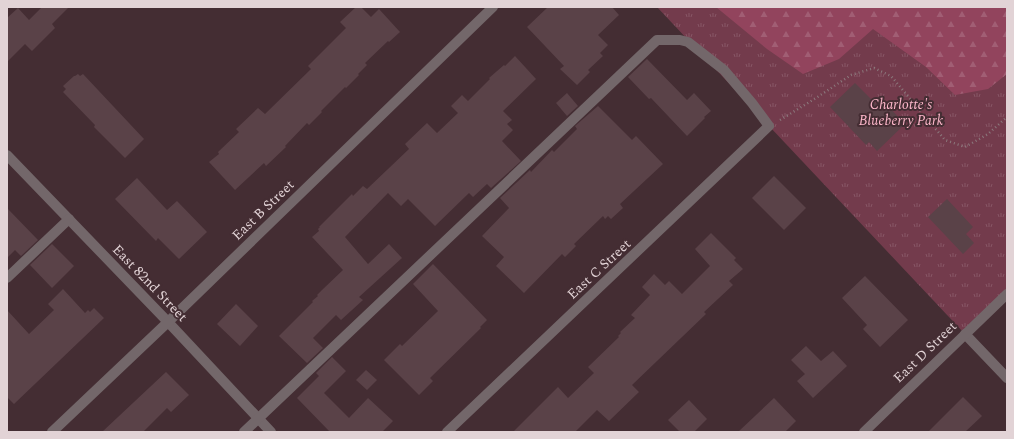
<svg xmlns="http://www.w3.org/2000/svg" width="1014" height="439" font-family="Spectral,serif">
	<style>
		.grass { fill: url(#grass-tufts) }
		.forest { fill: url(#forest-firs) }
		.building { fill: #5a4248 }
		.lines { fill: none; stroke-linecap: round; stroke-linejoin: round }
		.path { stroke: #8c797d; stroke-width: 2.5; stroke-dasharray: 1 3; stroke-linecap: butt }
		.minor { stroke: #73676a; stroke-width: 10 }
		.labels { text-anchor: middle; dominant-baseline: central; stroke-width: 4; stroke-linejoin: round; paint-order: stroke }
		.park-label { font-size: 14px; font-style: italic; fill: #fdb7ca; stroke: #442d33 }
		.street-label { font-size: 14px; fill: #e2d3d6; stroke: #442d33 }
	</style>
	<defs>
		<pattern id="grass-tufts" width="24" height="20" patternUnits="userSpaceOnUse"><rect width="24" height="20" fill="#733b4c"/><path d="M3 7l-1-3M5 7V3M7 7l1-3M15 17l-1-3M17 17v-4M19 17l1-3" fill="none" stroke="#875665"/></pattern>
		<pattern id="forest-firs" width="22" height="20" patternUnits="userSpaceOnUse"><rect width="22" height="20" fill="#92445d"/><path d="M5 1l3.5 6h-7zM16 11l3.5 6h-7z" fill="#a15e74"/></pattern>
	</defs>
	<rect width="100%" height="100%" fill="#442d33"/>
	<polygon class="grass" points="657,7 1007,7 1007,294 965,334"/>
	<polygon class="forest" points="716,7 1007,7 1007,74 988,89 955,95 926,67 873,29 839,59 803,74 767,49"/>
	<g class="building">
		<polygon points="42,7 69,7 52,24 55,28 32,51 25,44 7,62 7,18 18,8 29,20"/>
		<polygon points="356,7 361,7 371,17 379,9 400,32 389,42 388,41 365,63 367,65 358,74 359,75 346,88 345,87 321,111 322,112 309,125 307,123 285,146 286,147 266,166 264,163 235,190 209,162 219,154 218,152 239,132 236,129 258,108 265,114 311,69 308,66 346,28 340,22"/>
		<polygon points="548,7 612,7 619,15 598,35 608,45 600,53 603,56 588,70 590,72 577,85 560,69 564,66 527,27"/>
		<polygon points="515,56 536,79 503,111 512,120 507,124 513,130 502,141 521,161 491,188 487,184 473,197 469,193 435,226 408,199 401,206 388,193 345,237 368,264 389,244 402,258 359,297 363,300 341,320 336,315 313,338 323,348 307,363 279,336 313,302 312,301 318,296 317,295 322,290 343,270 312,237 319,231 318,229 320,227 319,227 352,194 353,196 363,186 367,189 409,149 405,144 427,123 437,133 458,113 451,106 462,95 468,101 490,79 489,78 504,65 505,66"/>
		<polygon points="647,59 687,100 694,93 711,111 704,117 705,118 687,136 651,98 649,99 628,77"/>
		<polygon points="78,74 80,76 83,74 144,139 125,158 94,127 95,125 63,92 66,89 63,86 74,76 75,76"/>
		<polygon points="855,83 883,111 888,106 905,124 877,151 869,142 866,145 830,107"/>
		<polygon points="567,93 578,106 567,116 556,103"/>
		<polygon points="598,106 632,140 636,136 663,164 620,204 623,208 611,219 608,216 605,219 603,216 574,244 576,246 565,257 562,254 524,293 496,266 504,257 482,236 509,208 500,198 530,170 531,172 552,150 554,152 577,129 575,126"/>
		<polygon points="774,176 806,208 784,230 752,198"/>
		<polygon points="137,178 167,210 177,201 207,232 179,259 158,238 156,241 115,199"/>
		<polygon points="947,199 973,227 966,234 974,243 963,254 928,217"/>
		<polygon points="7,208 38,240 21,256 15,250 7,258"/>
		<polygon points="711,233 736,258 734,260 743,269 729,281 733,285 704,312 706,314 632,385 639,392 609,421 597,410 575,432 513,432 558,387 568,398 594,373 588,367 619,337 618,336 621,333 620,332 635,318 631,315 650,295 642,287 654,274 665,285 669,281 682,294 710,266 695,249"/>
		<polygon points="52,244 74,266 52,288 30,265"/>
		<polygon points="433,264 487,320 480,327 481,328 430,378 433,381 419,395 384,360 400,344 402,346 438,311 413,284"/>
		<polygon points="865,276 908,320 880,347 863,329 867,325 842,298"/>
		<polygon points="63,289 85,313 88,310 90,312 94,308 104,318 14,404 7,397 7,310 29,334 54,310 48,304"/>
		<polygon points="236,304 258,326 240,346 217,324"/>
		<polygon points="806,346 821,361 833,351 847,366 813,398 797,381 805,374 791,360"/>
		<polygon points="332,357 346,371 324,393 349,418 368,398 393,421 382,432 330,432 297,398 319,376 316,373"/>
		<polygon points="366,370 377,380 367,390 356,380"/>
		<polygon points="166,372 189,395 171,412 167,408 143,432 102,432"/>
		<polygon points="963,397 982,416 965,432 928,432"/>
		<polygon points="774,398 796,421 785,432 738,432"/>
		<polygon points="689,400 707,419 694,432 680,432 668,420"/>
	</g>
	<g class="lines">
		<polyline class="path" points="780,120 816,98 851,75 874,68 891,76 945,140 965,147 988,134 1007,117"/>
		<g class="minor">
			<polyline points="7,155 168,322 271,432"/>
			<polyline points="7,278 69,219"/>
			<polyline points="965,334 1007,378"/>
			<polyline points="52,432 168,322 493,7"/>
			<polyline points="244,432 657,40 680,40 688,42 724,70 752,103 769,126 447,432"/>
			<polyline points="864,432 1007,294"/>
		</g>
	</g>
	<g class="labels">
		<g class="park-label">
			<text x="901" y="104">Charlotte's<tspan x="901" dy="16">Blueberry Park</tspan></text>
		</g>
		<g class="street-label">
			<text transform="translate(263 210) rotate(-44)">East B Street</text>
			<text transform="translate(599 269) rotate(-43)">East C Street</text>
			<text transform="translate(150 283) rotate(46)">East 82nd Street</text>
			<text transform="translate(925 352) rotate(-44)">East D Street</text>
		</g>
	</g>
	<rect width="1014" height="439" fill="none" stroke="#e2d3d6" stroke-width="16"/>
</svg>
